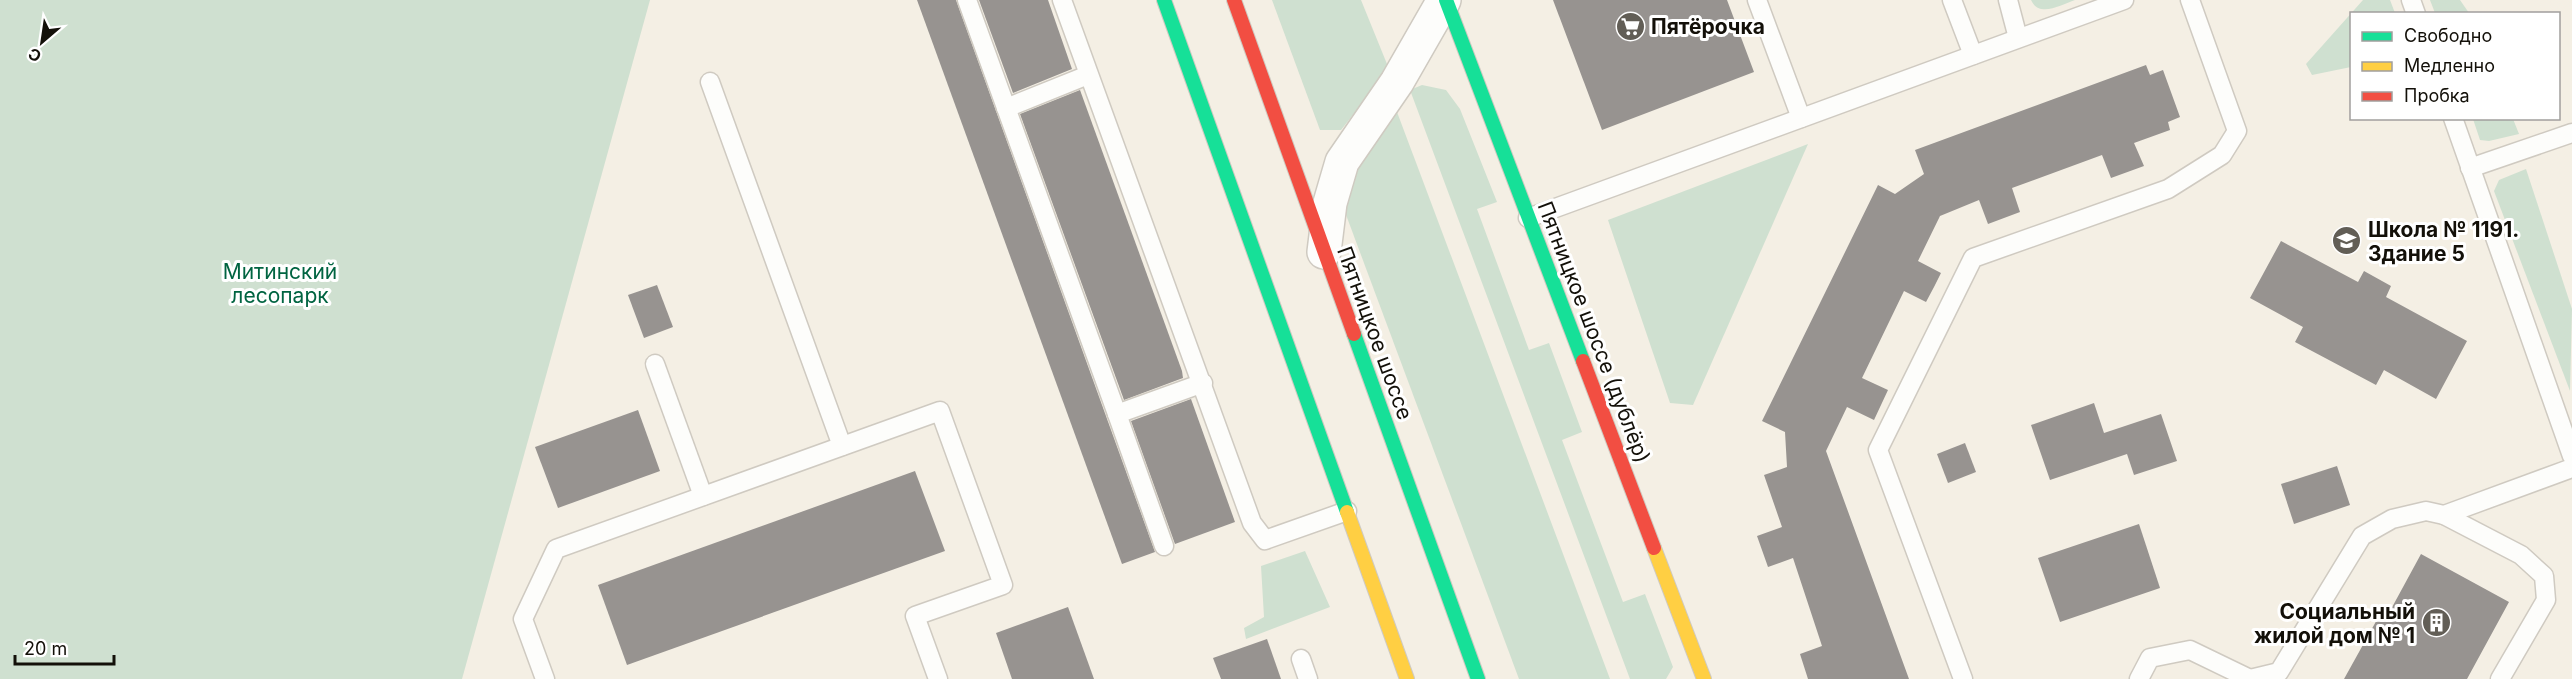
<svg xmlns="http://www.w3.org/2000/svg" width="2572" height="679" font-family="Inter,sans-serif">
	<style>
		.green { fill: #cfe0d0 }
		.building { fill: #979390 }
		.lines { fill: none; stroke-linecap: round; stroke-linejoin: round }
		.lane-casing { stroke: #cfcac1; stroke-width: 21 }
		.street-casing { stroke: #cfcac1; stroke-width: 36 }
		.fast-casing { stroke: #cfcac1; stroke-width: 16 }
		.slow-casing { stroke: #cfcac1; stroke-width: 16 }
		.jam-casing { stroke: #cfcac1; stroke-width: 16 }
		.lane { stroke: #fdfdfb; stroke-width: 18 }
		.street { stroke: #fdfdfb; stroke-width: 33 }
		.fast { stroke: #16e098; stroke-width: 14 }
		.slow { stroke: #ffcf43; stroke-width: 14 }
		.jam { stroke: #f24e42; stroke-width: 14 }
		.labels { text-anchor: middle; dominant-baseline: central; stroke-width: 6; stroke-linejoin: round; paint-order: stroke }
		.poi-label { font-size: 21px; font-weight: bold; fill: #131009; stroke: #fff; text-anchor: start }
		.park-label { font-size: 21px; fill: #006441; stroke: #fff }
		.street-label { font-size: 21px; fill: #131009; stroke: #fff }
	</style>
	<rect width="100%" height="100%" fill="#f4efe4"/>
	<g class="green">
		<polygon points="0,0 650,0 462,679 0,679"/>
		<polygon points="1272,0 1361,0 1389,69 1341,130 1320,130"/>
		<path d="M2031,0H2075C2061,5 2039,18 2031,0Z"/>
		<polygon points="2363,0 2390,0 2395,13 2352,14 2351,67 2312,75 2306,64"/>
		<polygon points="2430,0 2460,0 2469,13 2435,13"/>
		<polygon points="1422,85 1446,90 1460,109 1497,202 1477,209 1529,350 1549,343 1582,432 1562,440 1623,602 1645,594 1673,667 1666,679 1630,679 1410,90"/>
		<polygon points="1394,104 1610,679 1519,679 1339,196"/>
		<polygon points="2473,119 2513,119 2519,134 2489,141 2480,140"/>
		<polygon points="1808,144 1693,405 1670,403 1608,220"/>
		<polygon points="2526,169 2572,309 2570,391 2494,191 2499,180"/>
		<polygon points="1305,551 1330,607 1246,639 1244,628 1264,617 1261,566"/>
	</g>
	<g class="building">
		<polygon points="917,0 956,0 1155,552 1122,564"/>
		<polygon points="979,0 1048,0 1072,69 1013,93"/>
		<polygon points="1553,0 1727,0 1754,72 1602,130"/>
		<polygon points="2146,65 2150,75 2163,70 2180,117 2168,122 2170,130 2134,143 2144,166 2111,178 2102,155 2012,188 2020,212 1988,224 1979,200 1940,216 1918,261 1941,273 1934,287 1926,302 1904,291 1862,378 1888,390 1874,420 1847,407 1826,451 1909,679 1808,679 1800,654 1822,646 1793,558 1768,567 1757,536 1782,527 1764,475 1787,467 1785,432 1762,421 1878,185 1895,194 1924,174 1915,150"/>
		<polygon points="1080,90 1182,371 1183,378 1124,400 1020,114"/>
		<polygon points="2281,241 2358,282 2364,271 2391,286 2386,297 2467,341 2436,399 2384,370 2376,385 2295,342 2303,327 2250,298"/>
		<polygon points="657,285 673,327 644,338 628,295"/>
		<polygon points="1191,399 1235,522 1175,544 1131,421"/>
		<polygon points="2094,403 2104,433 2161,414 2177,461 2134,475 2127,454 2050,480 2031,425"/>
		<polygon points="638,410 660,471 558,508 535,447"/>
		<polygon points="1965,443 1976,472 1948,483 1937,454"/>
		<polygon points="2337,466 2350,505 2294,524 2281,484"/>
		<polygon points="915,471 945,551 627,665 598,585"/>
		<polygon points="2139,524 2160,588 2060,622 2038,558"/>
		<polygon points="2421,554 2509,602 2467,679 2344,679 2384,607 2390,611"/>
		<polygon points="1068,607 1094,679 1012,679 996,633"/>
		<polygon points="1267,639 1281,679 1221,679 1213,658"/>
	</g>
	<g class="lines">
		<defs>
			<g id="lane">
				<polyline points="967,0 1117,414 1203,383"/>
				<polyline points="1062,0 1252,523 1265,540 1347,511"/>
				<polyline points="1757,0 1801,118"/>
				<polyline points="1952,0 1973,55"/>
				<polyline points="2008,0 2018,38"/>
				<polyline points="2411,0 2416,14"/>
				<polyline points="710,82 842,446"/>
				<polyline points="1006,108 1088,75"/>
				<polyline points="2453,118 2572,456"/>
				<polyline points="2470,168 2572,133"/>
				<polyline points="1528,218 2124,0"/>
				<polyline points="655,364 703,496"/>
				<polyline points="1117,414 1164,546"/>
				<polyline points="2444,515 2521,555 2544,576 2546,600 2500,679"/>
				<polyline points="1301,659 1308,679"/>
				<polyline points="545,679 523,619 556,549 940,411 1003,585 915,616 938,679"/>
				<polyline points="1963,679 1878,450 1973,258 2168,189 2222,155 2237,131 2190,0"/>
				<polyline points="2139,679 2150,658 2190,650 2250,679"/>
				<polyline points="2250,679 2279,672 2362,536 2392,519 2426,511 2444,515 2572,468"/>
			</g>
			<polyline id="street" points="1324,252 1330,203 1342,162 1397,82 1444,0"/>
			<g id="fast">
				<polyline points="1164,0 1347,512"/>
				<polyline points="1446,0 1583,361"/>
				<polyline points="1354,334 1478,679"/>
			</g>
			<g id="slow">
				<polyline points="1347,512 1407,679"/>
				<polyline points="1654,548 1704,679"/>
			</g>
			<g id="jam">
				<polyline points="1234,0 1354,334"/>
				<polyline points="1583,361 1654,548"/>
			</g>
		</defs>
		<use href="#lane" class="lane-casing"/>
		<use href="#street" class="street-casing"/>
		<use href="#fast" class="fast-casing"/>
		<use href="#slow" class="slow-casing"/>
		<use href="#jam" class="jam-casing"/>
		<use href="#lane" class="lane"/>
		<use href="#street" class="street"/>
		<use href="#fast" class="fast"/>
		<use href="#slow" class="slow"/>
		<use href="#jam" class="jam"/>
	</g>
	<defs>
		<symbol id="supermarket-disc" viewBox="-11 -11 22 22"><circle r="9.5" fill="#625e56" stroke="#fff"/><path d="M-6-5.5h2.5l.6 2H6L4.5 2H-2.5L-4.4-4H-6ZM-1.5 3.2a1.3 1.3 0 1 0 .1 0ZM3 3.2a1.3 1.3 0 1 0 .1 0Z" fill="#fff"/></symbol>
		<symbol id="school-disc" viewBox="-11 -11 22 22"><circle r="9.5" fill="#625e56" stroke="#fff"/><path d="M0-5L7-2L0 1L-7-2ZM-4 1L0 2.5L4 1V4Q0 6-4 4Z" fill="#fff"/></symbol>
		<symbol id="building-disc" viewBox="-11 -11 22 22"><circle r="9.5" fill="#625e56" stroke="#fff"/><path d="M-4-6H4V6H1V3H-1V6H-4ZM-2.5-4.3h1.7v1.8h-1.7ZM.8-4.3h1.7v1.8H.8ZM-2.5-1h1.7V.8h-1.7ZM.8-1h1.7V.8H.8Z" fill="#fff"/></symbol>
	</defs>
	<g fill-rule="evenodd">
		<use href="#supermarket-disc" x="1614" y="10" width="33" height="33"/>
		<use href="#school-disc" x="2330" y="224" width="33" height="33"/>
		<use href="#building-disc" x="2420" y="606" width="33" height="33"/>
	</g>
	<g class="labels">
		<g class="poi-label">
			<text x="1651" y="26">Пятёрочка</text>
			<text x="2368" y="229">Школа № 1191.<tspan x="2368" dy="24">Здание 5</tspan></text>
			<text x="2415" y="611" text-anchor="end">Социальный<tspan x="2415" dy="24">жилой дом № 1</tspan></text>
		</g>
		<g class="park-label">
			<text x="280" y="271">Митинский<tspan x="280" dy="24">лесопарк</tspan></text>
		</g>
		<g class="street-label">
			<text transform="translate(1594 332) rotate(69)">Пятницкое шоссе (дублёр)</text>
			<text transform="translate(1375 333) rotate(70)">Пятницкое шоссе</text>
		</g>
	</g>
	<rect x="2350" y="12" width="210" height="108" fill="#ffffff" stroke="#a19f9d" stroke-width="1.5"/>
	<rect x="2362" y="32" width="30" height="9" fill="#16e098" stroke="#a19f9d" stroke-width="1.5"/>
	<text x="2404" y="42" font-size="18" fill="#131009">Свободно</text>
	<rect x="2362" y="62" width="30" height="9" fill="#ffcf43" stroke="#a19f9d" stroke-width="1.5"/>
	<text x="2404" y="72" font-size="18" fill="#131009">Медленно</text>
	<rect x="2362" y="92" width="30" height="9" fill="#f24e42" stroke="#a19f9d" stroke-width="1.5"/>
	<text x="2404" y="102" font-size="18" fill="#131009">Пробка</text>
	<g transform="translate(42 42) rotate(209)" stroke="#ffffff" stroke-width="4.5" paint-order="stroke">
	<path d="M0-4.5L10 22L0 15L-10 22Z" fill="#131009"/>
	<text y="-9" font-size="16" font-weight="bold" text-anchor="middle" fill="#131009">С</text>
	</g>
	<path d="M15 655v9h99v-9" fill="none" stroke="#131009" stroke-width="3"/>
	<text x="24" y="655" font-size="18" fill="#131009" stroke="#ffffff" stroke-width="4.5" paint-order="stroke">20 m</text>
</svg>
